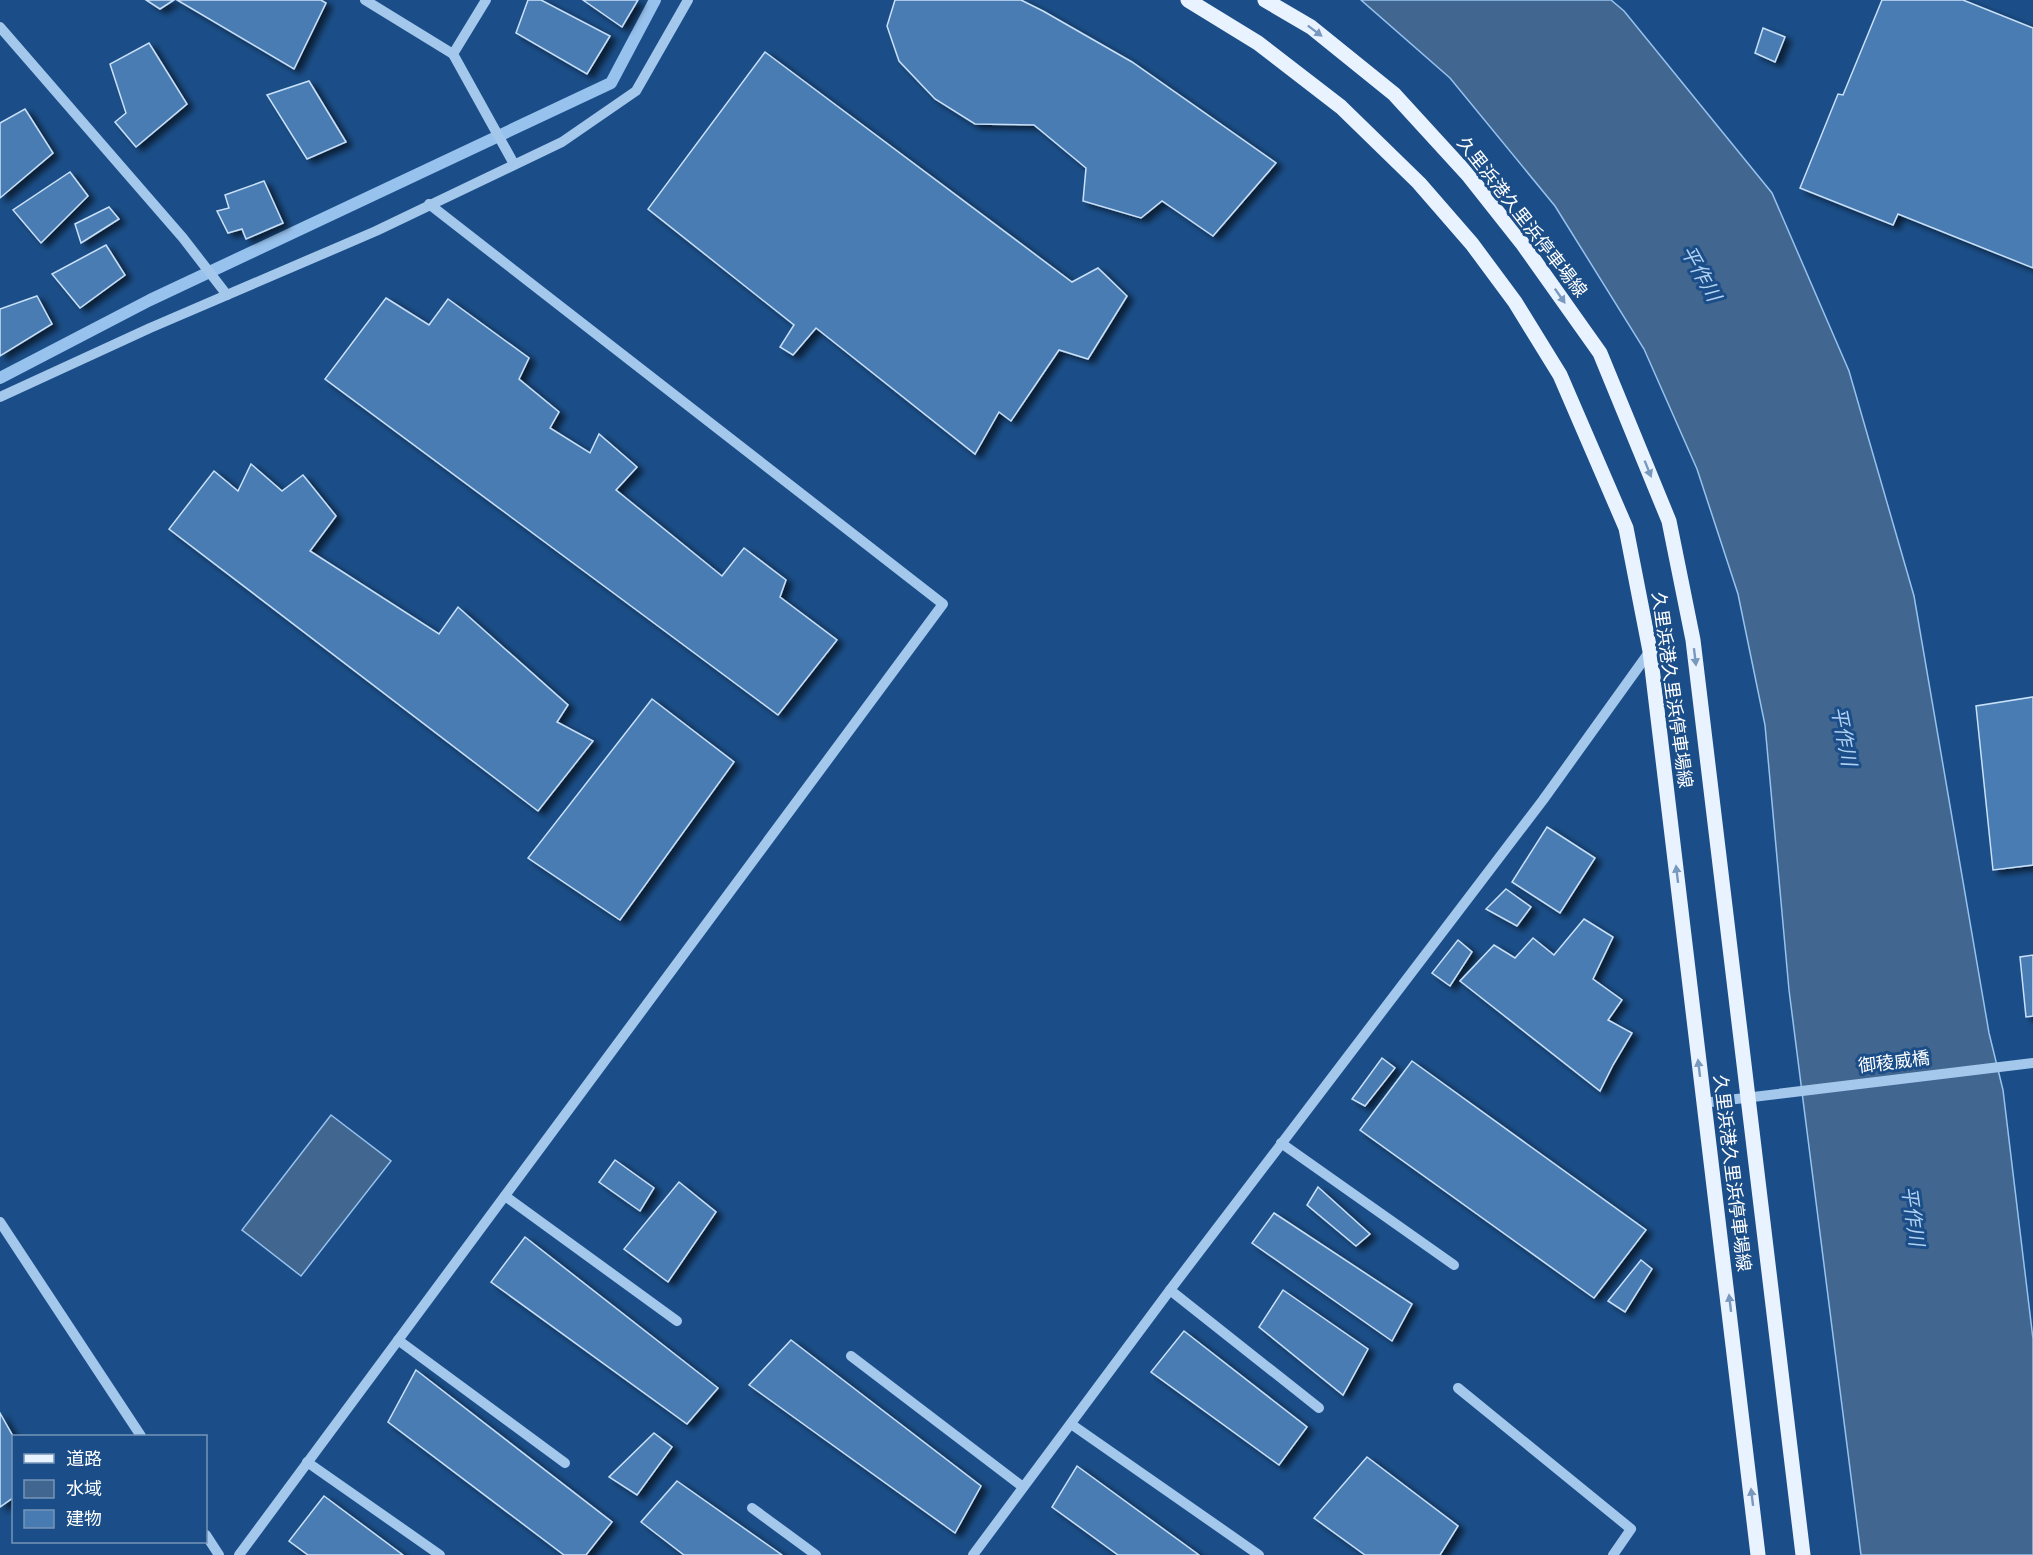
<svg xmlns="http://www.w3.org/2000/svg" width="2033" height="1555" font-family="Montserrat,'Noto Sans JP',sans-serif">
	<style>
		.water { fill: #416690; stroke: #97c2ee; stroke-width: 1.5 }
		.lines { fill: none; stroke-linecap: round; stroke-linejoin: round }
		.stream { stroke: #97c2ee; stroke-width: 12 }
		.building { fill: #487bb2; stroke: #c9e0f9; stroke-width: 1.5; filter: url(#shadow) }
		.minor { stroke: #a4c7ec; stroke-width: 10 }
		.major { stroke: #e9f2ff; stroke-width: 15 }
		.oneway { fill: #7898be }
		.labels { text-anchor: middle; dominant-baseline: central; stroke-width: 6; stroke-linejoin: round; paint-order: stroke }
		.street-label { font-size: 18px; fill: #fff; stroke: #1b4e88 }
		.water-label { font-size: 20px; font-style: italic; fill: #b0d1f3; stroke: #1b4e88 }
	</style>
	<defs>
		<filter id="shadow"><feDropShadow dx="6" dy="4" stdDeviation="3" flood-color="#0009"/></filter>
	</defs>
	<rect width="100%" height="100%" fill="#1b4e88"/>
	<g class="water">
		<polygon points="1361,0 1611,0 1624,11 1772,193 1849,371 1914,596 1989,1033 2003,1090 2033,1339 2033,1555 1861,1555 1789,990 1765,725 1738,594 1697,469 1644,349 1555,206 1450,78"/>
		<polygon points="331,1115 391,1161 301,1276 242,1230"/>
	</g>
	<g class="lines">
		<polyline class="stream" points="0,378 150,300 611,83 655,0"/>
	</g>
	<g class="building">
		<polygon points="146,0 174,0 160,9"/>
		<polygon points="177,0 321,0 326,3 294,69"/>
		<polygon points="528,0 541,0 610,36 587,74 516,33"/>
		<polygon points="583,0 638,0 622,27"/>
		<polygon points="895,0 1021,0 1043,11 1132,62 1276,163 1213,236 1162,201 1141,218 1083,201 1086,168 1034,125 975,124 935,99 899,61 887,26"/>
		<polygon points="1882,0 1963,0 2033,28 2033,268 1898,214 1893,225 1800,188 1838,94 1843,95"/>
		<polygon points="1763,28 1785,37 1775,62 1755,53"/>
		<polygon points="149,43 187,104 136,147 115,122 126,113 110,64"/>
		<polygon points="765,52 1072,282 1098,268 1127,296 1088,359 1059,350 1011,421 999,412 975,454 816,328 793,355 780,347 794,325 648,209"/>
		<polygon points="309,81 346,142 307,159 267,95"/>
		<polygon points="25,109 53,153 0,198 0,123"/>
		<polygon points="70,172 88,196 41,243 13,210"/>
		<polygon points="264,181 283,223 246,239 242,229 228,233 217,211 229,208 225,195"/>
		<polygon points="109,207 119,219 81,243 75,224"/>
		<polygon points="106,245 125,275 80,308 52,274"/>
		<polygon points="37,296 52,324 0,356 0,309"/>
		<polygon points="386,298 429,325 448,299 529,358 519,379 559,412 550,428 590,453 599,434 637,467 616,490 722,576 744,548 786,580 780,597 837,640 778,715 325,379"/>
		<polygon points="251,464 282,491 303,475 336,516 310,551 439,634 458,607 568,705 557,722 593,741 538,811 169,529 214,471 238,491"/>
		<polygon points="2033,697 2033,865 1993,870 1976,706"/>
		<polygon points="652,699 734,762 620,920 528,858"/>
		<polygon points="1547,827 1595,858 1560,913 1512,882"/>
		<polygon points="1506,889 1531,907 1517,926 1486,909"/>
		<polygon points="1584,919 1613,937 1593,979 1622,1000 1608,1020 1632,1033 1613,1065 1600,1091 1460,981 1494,945 1515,958 1533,938 1554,955"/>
		<polygon points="1458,940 1472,952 1450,986 1432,973"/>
		<polygon points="2033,955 2033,1016 2026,1017 2020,957"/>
		<polygon points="1382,1058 1395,1068 1365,1106 1352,1099"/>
		<polygon points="1412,1061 1646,1230 1594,1298 1360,1130"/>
		<polygon points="615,1160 654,1188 640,1211 599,1182"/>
		<polygon points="679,1182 716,1212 668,1282 624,1249"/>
		<polygon points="1318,1187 1370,1234 1356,1246 1307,1205"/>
		<polygon points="1274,1213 1412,1304 1392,1341 1252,1243"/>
		<polygon points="525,1237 718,1388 687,1424 491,1282"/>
		<polygon points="1641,1260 1652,1269 1625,1312 1608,1301"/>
		<polygon points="1283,1290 1368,1349 1343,1395 1259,1327"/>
		<polygon points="1184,1331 1307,1427 1279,1465 1151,1372"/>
		<polygon points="791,1340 981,1486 955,1533 749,1385"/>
		<polygon points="416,1370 612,1522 586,1555 564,1555 388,1422"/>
		<polygon points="0,1413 14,1438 14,1497 0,1507"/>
		<polygon points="654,1433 672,1447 637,1495 609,1477"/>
		<polygon points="1367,1457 1458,1526 1440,1555 1365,1555 1314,1518"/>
		<polygon points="1077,1466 1199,1555 1118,1555 1052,1507"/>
		<polygon points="677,1481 782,1555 684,1555 641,1522"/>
		<polygon points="324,1496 403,1555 308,1555 289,1541"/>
	</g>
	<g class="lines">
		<g class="minor">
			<polyline points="365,0 453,54"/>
			<polyline points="486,0 453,54 514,164"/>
			<polyline points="0,27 183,238 227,295"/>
			<polyline points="0,397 150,328 376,231 562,142 636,91 688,0"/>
			<polyline points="1703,1103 2033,1063"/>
			<polyline points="1281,1143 1454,1265"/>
			<polyline points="505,1196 677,1321"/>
			<polyline points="0,1222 141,1436"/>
			<polyline points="1170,1290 1319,1408"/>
			<polyline points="398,1340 565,1463"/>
			<polyline points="851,1356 1023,1487"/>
			<polyline points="1458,1388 1631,1529 1613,1555"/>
			<polyline points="1071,1424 1259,1555"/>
			<polyline points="307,1462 440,1555"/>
			<polyline points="752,1508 816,1555"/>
			<polyline points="206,1535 219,1555"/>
			<polyline points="239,1555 943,604 429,204"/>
			<polyline points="973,1555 1170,1290 1543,800 1650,651"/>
		</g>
		<g class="major">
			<polyline points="1188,0 1258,43 1341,107 1419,183 1472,244 1515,302 1560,375 1626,528 1650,651 1758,1555"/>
			<polyline points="1265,0 1311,27 1394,94 1469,176 1522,243 1600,353 1669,521 1693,640 1803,1555"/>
		</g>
	</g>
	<defs><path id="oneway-solid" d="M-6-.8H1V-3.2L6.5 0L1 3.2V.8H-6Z" transform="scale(1.5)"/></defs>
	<g class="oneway">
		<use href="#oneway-solid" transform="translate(1315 31) rotate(37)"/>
		<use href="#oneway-solid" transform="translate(1560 296) rotate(55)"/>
		<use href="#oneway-solid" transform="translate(1648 469) rotate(68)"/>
		<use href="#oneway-solid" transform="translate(1695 657) rotate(83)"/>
		<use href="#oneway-solid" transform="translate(1677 874) rotate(-97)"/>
		<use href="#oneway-solid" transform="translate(1699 1068) rotate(-97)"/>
		<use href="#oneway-solid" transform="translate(1730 1303) rotate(-97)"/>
		<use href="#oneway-solid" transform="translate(1752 1497) rotate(-97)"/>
	</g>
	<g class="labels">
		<g class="street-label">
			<text transform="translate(1522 217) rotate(52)">久里浜港久里浜停車場線</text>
			<text transform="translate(1672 690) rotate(82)">久里浜港久里浜停車場線</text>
			<text transform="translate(1894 1062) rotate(-7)">御稜威橋</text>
			<text transform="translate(1732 1173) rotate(83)">久里浜港久里浜停車場線</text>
		</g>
		<g class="water-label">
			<text transform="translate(1701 273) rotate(61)">平作川</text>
			<text transform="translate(1844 736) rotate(79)">平作川</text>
			<text transform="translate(1913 1216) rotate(82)">平作川</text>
		</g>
	</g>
	<rect x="12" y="1435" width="195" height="108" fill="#1b4e88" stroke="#7695b8" stroke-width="1.5"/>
	<rect x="24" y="1454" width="30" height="9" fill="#e9f2ff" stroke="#7695b8" stroke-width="1.5"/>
	<text x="66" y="1465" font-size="18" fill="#ffffff">道路</text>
	<rect x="24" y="1480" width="30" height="18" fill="#416690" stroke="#7695b8" stroke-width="1.5"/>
	<text x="66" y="1495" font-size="18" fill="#ffffff">水域</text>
	<rect x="24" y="1510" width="30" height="18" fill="#487bb2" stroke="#7695b8" stroke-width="1.5"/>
	<text x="66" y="1525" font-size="18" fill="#ffffff">建物</text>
</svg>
